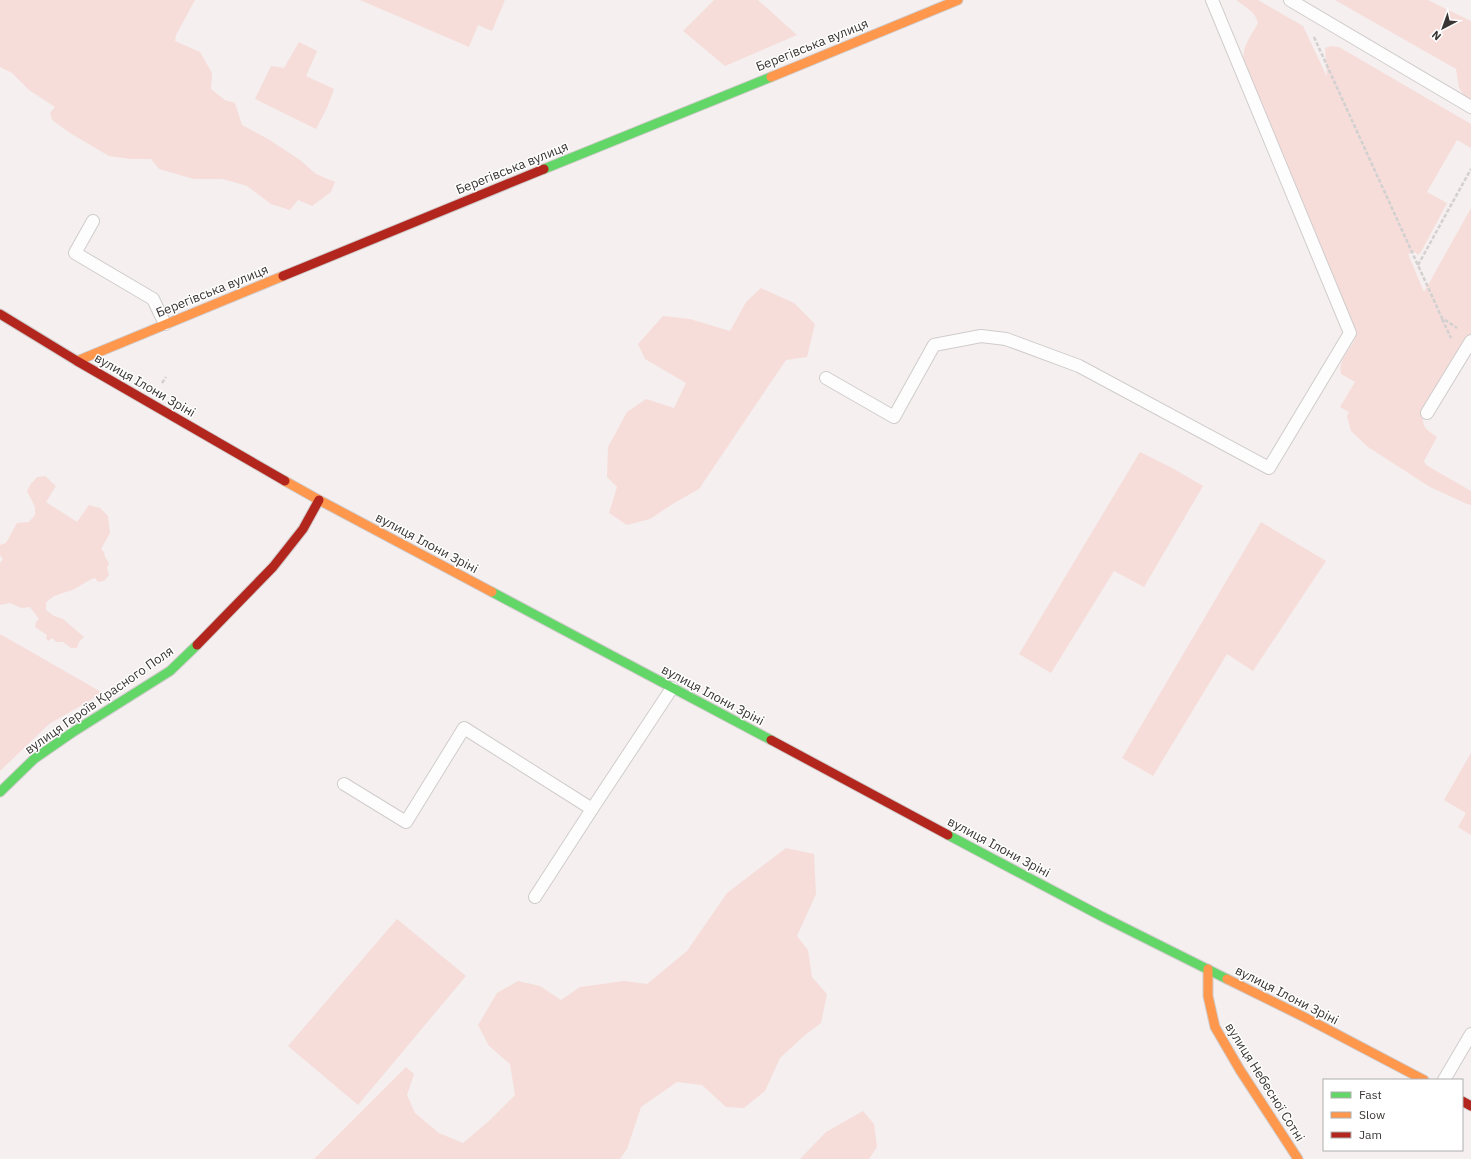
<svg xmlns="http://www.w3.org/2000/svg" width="1471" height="1159" font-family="'IBM Plex Sans',sans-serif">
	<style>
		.green { fill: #f6ddda }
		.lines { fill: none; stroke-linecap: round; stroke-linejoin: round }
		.lane-casing { stroke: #d0cccc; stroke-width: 14 }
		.fast-casing { stroke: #d0cccc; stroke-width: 11 }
		.slow-casing { stroke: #d0cccc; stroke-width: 11 }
		.jam-casing { stroke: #d0cccc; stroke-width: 11 }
		.path { stroke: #d2d0d0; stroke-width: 2.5; stroke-dasharray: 4 2; stroke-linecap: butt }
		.lane { stroke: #fefdfd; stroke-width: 12 }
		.fast { stroke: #63d668; stroke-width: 9 }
		.slow { stroke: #ff974d; stroke-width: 9 }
		.jam { stroke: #b3261e; stroke-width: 9 }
		.labels { text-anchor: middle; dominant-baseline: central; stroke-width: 3; stroke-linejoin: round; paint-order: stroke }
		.street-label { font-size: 13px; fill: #393534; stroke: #fff }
	</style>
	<rect width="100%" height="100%" fill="#f5efef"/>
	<g class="green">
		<polygon points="0,0 195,0 176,35 175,41 200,52 212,73 211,89 225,100 235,103 242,125 268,139 300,160 316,174 335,182 331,192 312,206 298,200 290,210 271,204 247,186 223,179 194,179 159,169 151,159 131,159 109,156 70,133 52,120 50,113 55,107 29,90 12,73 0,67"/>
		<polygon points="360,0 505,0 492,31 478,25 469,47"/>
		<polygon points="714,0 758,0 797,35 725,66 683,31"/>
		<path d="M1236,0H1258L1303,26L1327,77L1325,48L1331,46L1339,47L1471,124V148L1457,140L1427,192L1447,203L1421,252L1418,255L1415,252L1408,254L1424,292L1471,208V341L1423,415C1422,429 1427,429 1437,437L1424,461L1426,465L1471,491V505L1467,504L1430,487L1368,447L1351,431L1347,416L1349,412L1340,407L1355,382L1341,374C1337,359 1354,347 1357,333L1244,64C1241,47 1250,38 1258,23C1255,11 1245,7 1236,0Z"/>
		<polygon points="1335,0 1428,0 1471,21 1471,106 1459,88 1456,69"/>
		<polygon points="299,42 317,51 306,76 334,89 327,108 316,129 255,99 271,66 284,68"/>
		<polygon points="761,288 794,303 815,324 807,357 786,360 699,489 674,503 650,519 627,525 609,513 617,487 607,477 608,447 627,412 646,399 674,408 686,383 645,359 638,344 663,316 690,319 730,331 746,302"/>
		<polygon points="1140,452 1174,469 1203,486 1144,587 1114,571 1051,673 1019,654"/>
		<path d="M45,476L56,486L46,502L77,522L89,505L100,508L108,516L110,533L101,549L104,552L105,557L109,563L107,568L109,575L104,581L98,582L95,578C88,580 84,584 78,587C67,594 55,592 46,603V610L54,616L63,619L84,637L79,642L77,648H71L63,642H56L52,638L48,641L46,638L47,635L35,627L36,622L39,619L30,607L21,608L10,603L0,605V563L3,559L0,555V545L6,543L17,523L29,522L35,515V507L27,491L30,485L37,477Z"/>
		<polygon points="1261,522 1326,561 1253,671 1227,654 1153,776 1122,758"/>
		<polygon points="0,634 103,693 49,724 0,771"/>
		<polygon points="1471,753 1471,835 1458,827 1466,813 1444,800"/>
		<polygon points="786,848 814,854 816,894 797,936 808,950 812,977 827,994 821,1023 805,1035 780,1058 765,1091 744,1108 726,1107 702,1085 677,1082 641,1107 627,1149 620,1159 314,1159 406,1067 414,1074 407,1095 415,1113 439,1133 463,1143 489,1121 515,1095 510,1064 489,1046 478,1025 497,993 518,981 540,986 561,1000 580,987 624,981 647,984 687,951 727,893"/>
		<polygon points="397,919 466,976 358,1105 288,1046"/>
		<polygon points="863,1111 874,1124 877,1147 869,1159 800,1159 826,1132"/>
	</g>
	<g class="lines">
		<defs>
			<g id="lane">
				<polyline points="1290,0 1471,107"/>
				<polyline points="93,221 75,253 153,299 165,324"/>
				<polyline points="826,378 894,417 934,345 981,336 1006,339 1079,366 1269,468 1350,333 1212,0"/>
				<polyline points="1427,413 1471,341"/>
				<polyline points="344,784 406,822 464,728 592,809 672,688"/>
				<polyline points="535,897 592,809"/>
				<polyline points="1444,1080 1471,1034"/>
			</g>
			<g id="fast">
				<polyline points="544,169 771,77"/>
				<polyline points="492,592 771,740"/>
				<polyline points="0,792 34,759 73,732 170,671 197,645"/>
				<polyline points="948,835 1101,916 1227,979"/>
			</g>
			<g id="slow">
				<polyline points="771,77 958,0"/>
				<polyline points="77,361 283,276"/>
				<polyline points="285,481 319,500 492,592"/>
				<polyline points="1208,969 1208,996 1215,1027 1240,1070 1298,1159"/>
				<polyline points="1227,979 1304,1017 1424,1080"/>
			</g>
			<g id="jam">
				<polyline points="283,276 544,169"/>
				<polyline points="0,314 77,361 285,481"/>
				<polyline points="197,645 273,567 303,529 319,500"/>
				<polyline points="771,740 948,835"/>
				<polyline points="1462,1101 1471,1106"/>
			</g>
		</defs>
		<use href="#lane" class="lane-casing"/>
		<use href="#fast" class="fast-casing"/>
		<use href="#slow" class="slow-casing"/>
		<use href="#jam" class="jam-casing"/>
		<g class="path">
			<polyline points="1314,37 1442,318 1457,328"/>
			<polyline points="1418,265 1471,169"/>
			<polyline points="1442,319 1451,338"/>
			<polyline points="162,383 166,377"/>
		</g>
		<use href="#lane" class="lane"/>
		<use href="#fast" class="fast"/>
		<use href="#slow" class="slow"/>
		<use href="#jam" class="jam"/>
	</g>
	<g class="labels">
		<g class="street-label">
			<text transform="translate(812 45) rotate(-22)">Берегівська вулиця</text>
			<text transform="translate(512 168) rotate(-22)">Берегівська вулиця</text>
			<text transform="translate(212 291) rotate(-22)">Берегівська вулиця</text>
			<text transform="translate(145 385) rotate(30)">вулиця Ілони Зріні</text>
			<text transform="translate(427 543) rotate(28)">вулиця Ілони Зріні</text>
			<text transform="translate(713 695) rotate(28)">вулиця Ілони Зріні</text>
			<text transform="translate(99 700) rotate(-35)">вулиця Героїв Красного Поля</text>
			<text transform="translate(999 847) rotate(28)">вулиця Ілони Зріні</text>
			<text transform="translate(1287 995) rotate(27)">вулиця Ілони Зріні</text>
			<text transform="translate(1265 1082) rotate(58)">вулиця Небесної Сотні</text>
		</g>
	</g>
	<rect x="1323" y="1079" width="140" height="72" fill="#ffffff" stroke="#b0aeae"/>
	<rect x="1331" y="1092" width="20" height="6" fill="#63d668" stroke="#b0aeae"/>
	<text x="1359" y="1099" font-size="12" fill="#393534">Fast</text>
	<rect x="1331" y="1112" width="20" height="6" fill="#ff974d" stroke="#b0aeae"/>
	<text x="1359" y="1119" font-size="12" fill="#393534">Slow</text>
	<rect x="1331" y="1132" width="20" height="6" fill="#b3261e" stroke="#b0aeae"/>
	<text x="1359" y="1139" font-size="12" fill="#393534">Jam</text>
	<g transform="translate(1443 28) rotate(221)" stroke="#ffffff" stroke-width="3" paint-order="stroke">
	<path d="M0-3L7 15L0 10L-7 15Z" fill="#393534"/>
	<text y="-6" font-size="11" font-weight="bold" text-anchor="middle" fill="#393534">N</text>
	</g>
</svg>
